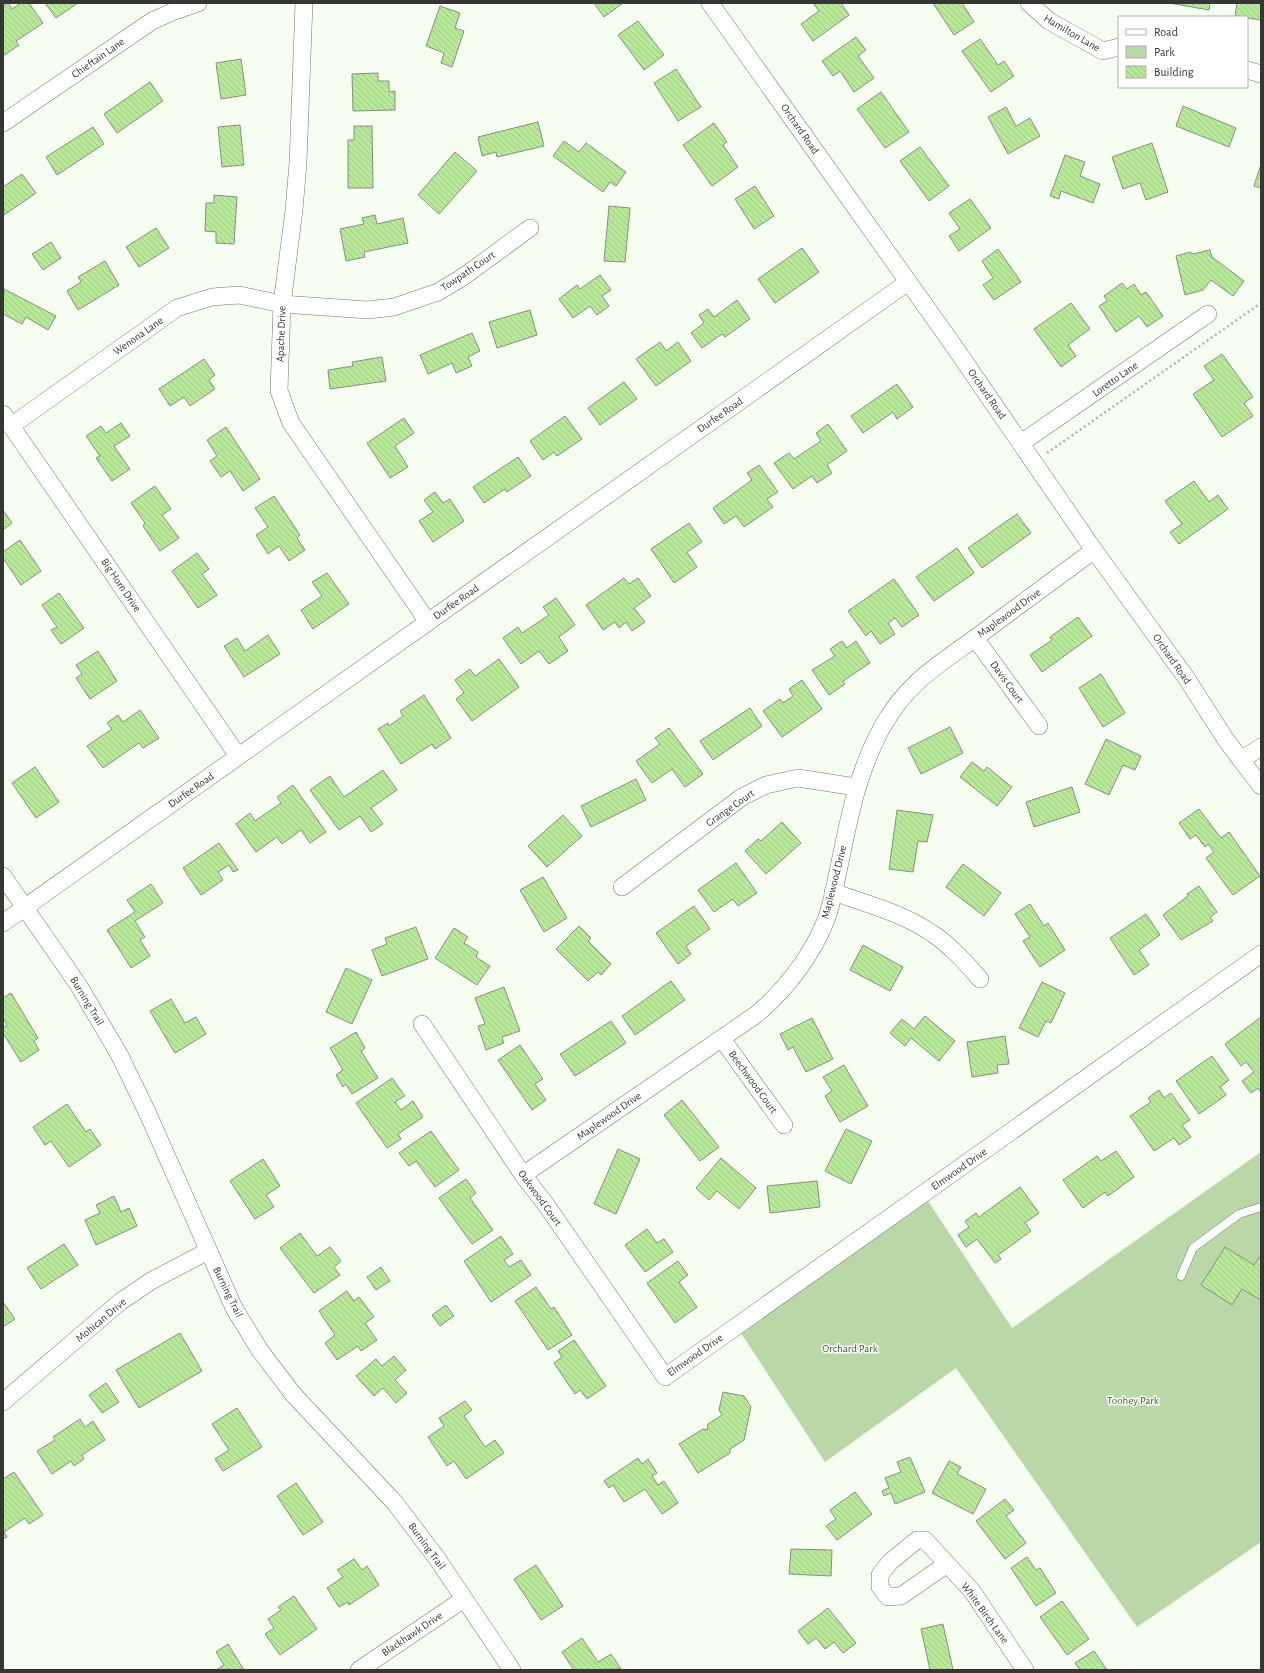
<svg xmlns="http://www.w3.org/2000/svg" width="1264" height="1673" font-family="'Alegreya Sans',sans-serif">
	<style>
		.green { fill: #b9d7a7 }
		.building { fill: url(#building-back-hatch); stroke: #868d82 }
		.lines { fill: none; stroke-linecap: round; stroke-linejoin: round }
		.lane-casing { stroke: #70766c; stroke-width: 9 }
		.street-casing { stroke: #70766c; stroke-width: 18 }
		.path { stroke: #aeb4aa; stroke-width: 2.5; stroke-dasharray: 2 3; stroke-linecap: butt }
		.lane { stroke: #fff; stroke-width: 8 }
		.street { stroke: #fff; stroke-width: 17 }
		.labels { text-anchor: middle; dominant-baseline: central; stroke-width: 3; stroke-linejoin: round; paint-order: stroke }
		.street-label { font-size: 11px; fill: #343732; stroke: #fff }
		.park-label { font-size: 11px; fill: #386314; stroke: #fff }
	</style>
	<defs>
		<pattern id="building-back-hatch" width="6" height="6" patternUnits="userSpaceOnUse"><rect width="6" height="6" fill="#b8e999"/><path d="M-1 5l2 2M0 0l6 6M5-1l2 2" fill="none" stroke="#9fc884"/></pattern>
	</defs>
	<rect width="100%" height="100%" fill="#f6fef1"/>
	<polygon class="green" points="1261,1152 1261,1542 1137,1627 956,1368 825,1462 739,1330 928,1201 1012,1328"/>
	<g class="building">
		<polygon points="8,3 12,9 21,3 29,3 43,23 16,41 19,45 3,56 3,7"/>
		<polygon points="45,3 78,3 56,18"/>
		<polygon points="594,3 623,3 604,17"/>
		<polygon points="813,3 841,3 849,15 813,41 801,24 819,11"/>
		<polygon points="933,3 962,3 974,22 954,35"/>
		<polygon points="1169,3 1210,3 1209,10"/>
		<polygon points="1237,3 1261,3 1261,20 1235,16"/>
		<polygon points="440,6 460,13 455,28 464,31 452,67 441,63 444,53 426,46"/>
		<polygon points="638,21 664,55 644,70 618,35"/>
		<polygon points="856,37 866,50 858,56 874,78 854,92 840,71 833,76 822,61"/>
		<polygon points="980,39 998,65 1004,61 1014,76 991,92 962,51"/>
		<polygon points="241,59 246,95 221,99 216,63"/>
		<polygon points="676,69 701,107 678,121 654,83"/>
		<polygon points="378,73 378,81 389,81 389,92 395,91 395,110 353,111 352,74"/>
		<polygon points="150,82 163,101 117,133 104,114"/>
		<polygon points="881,92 909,132 885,148 857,109"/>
		<polygon points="1183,106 1236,128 1229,147 1176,126"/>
		<polygon points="1006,107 1016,126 1030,118 1040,136 1008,154 988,117"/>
		<polygon points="538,122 544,146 497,157 496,152 482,156 478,137"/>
		<polygon points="714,123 727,142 723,145 738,167 712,186 683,145"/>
		<polygon points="240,125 244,165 222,167 218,127"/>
		<polygon points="354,126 372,126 373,188 348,188 348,140 354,140"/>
		<polygon points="93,127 104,144 57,175 46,157"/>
		<polygon points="564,141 579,152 586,143 626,172 616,186 610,182 603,192 553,156"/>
		<polygon points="1152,143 1168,192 1146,200 1140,183 1123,189 1112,157"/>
		<polygon points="920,147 949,186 929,201 900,161"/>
		<polygon points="455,152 477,171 439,214 418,195"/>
		<polygon points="1065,155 1085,162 1080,176 1100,184 1093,203 1061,191 1059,199 1050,196"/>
		<polygon points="1261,164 1261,188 1254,186"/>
		<polygon points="22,174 36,193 4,215 3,187"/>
		<polygon points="755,186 774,216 754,229 735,199"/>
		<polygon points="214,195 237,197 234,244 216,243 216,232 205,231 206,203 214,203"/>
		<polygon points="970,199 991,228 959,251 949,236 960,229 949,213"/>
		<polygon points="609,206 630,208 625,262 604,261"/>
		<polygon points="375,215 377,224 403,218 408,243 364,252 365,257 346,261 340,229 364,224 362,218"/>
		<polygon points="156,228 169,248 139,267 126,247"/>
		<polygon points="51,242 61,258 43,270 32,254"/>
		<polygon points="802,248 819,272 775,303 758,279"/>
		<polygon points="998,249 1021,282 994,300 983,285 993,278 982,261"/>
		<polygon points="1210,250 1212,257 1244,281 1233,296 1211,280 1203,290 1185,295 1176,256 1190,252 1193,254"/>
		<polygon points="105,261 119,285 78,310 67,291 81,282 78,277"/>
		<polygon points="600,275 611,290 602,296 609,306 597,315 590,306 573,318 559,299 577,285 580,289"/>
		<polygon points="1122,283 1127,289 1134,284 1141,295 1146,292 1163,316 1147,327 1139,316 1116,332 1099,306 1107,301 1104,296"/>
		<polygon points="4,289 56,316 48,330 26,317 22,324 3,314"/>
		<polygon points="737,300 750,319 725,337 722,334 702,348 691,333 704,323 699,315 708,309 714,317"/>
		<polygon points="1071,303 1090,329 1068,345 1076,356 1061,367 1034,329"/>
		<polygon points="530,310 537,335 497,348 489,322"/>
		<polygon points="472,333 480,351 468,357 472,366 456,373 452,363 428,374 420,355"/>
		<polygon points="660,342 666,351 678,342 691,361 656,386 636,359"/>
		<polygon points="1222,354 1253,397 1244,403 1253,416 1222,437 1193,394 1214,380 1204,366"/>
		<polygon points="382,357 386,381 330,389 328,370 353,366 352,362"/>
		<polygon points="204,359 215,375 209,380 215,389 190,406 184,397 170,406 159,389"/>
		<polygon points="624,382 637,399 600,425 588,408"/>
		<polygon points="897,384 913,407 897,419 893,412 863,433 851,416"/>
		<polygon points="565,416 582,439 557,456 554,452 543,460 530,441"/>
		<polygon points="404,418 414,433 395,446 408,467 390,478 367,443"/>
		<polygon points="121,423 130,436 114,446 130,469 112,481 96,458 100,456 86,436 101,426 106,433"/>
		<polygon points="828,424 847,451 827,465 832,473 817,483 812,476 793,489 774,463 789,453 794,459 821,441 816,433"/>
		<polygon points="226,427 260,479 243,491 230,471 221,477 210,461 217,456 207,440"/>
		<polygon points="518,457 531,476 507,492 505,489 484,503 473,487"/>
		<polygon points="759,465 778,492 767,499 773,507 744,527 736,516 724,524 713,508 752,480 747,473"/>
		<polygon points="1194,481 1209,502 1218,495 1228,509 1179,544 1170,532 1182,524 1165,501"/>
		<polygon points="155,486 171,509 162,515 179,538 160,551 143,526 145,523 131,503"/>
		<polygon points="435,492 443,503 450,499 464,521 433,542 419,521 433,512 424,500"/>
		<polygon points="274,496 300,535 297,538 305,550 289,561 279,546 268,554 256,535 268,527 255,508"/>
		<polygon points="3,510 12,523 3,530"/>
		<polygon points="1017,514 1031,533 982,568 968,548"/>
		<polygon points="689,523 702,542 687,552 697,567 674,583 651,549"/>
		<polygon points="20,540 41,571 21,585 3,558 3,552"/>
		<polygon points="957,548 974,573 934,601 916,577"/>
		<polygon points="197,553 209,569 202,574 217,595 198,608 172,571"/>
		<polygon points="327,573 349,604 313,629 301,610 322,596 312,582"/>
		<polygon points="624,578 629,584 638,578 651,596 634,608 645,622 632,631 626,622 619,628 615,622 603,630 586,605"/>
		<polygon points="894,579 919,615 902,627 895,618 888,623 895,634 880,644 871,631 866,636 848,611"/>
		<polygon points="59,593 84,628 61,644 51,630 57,627 42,605"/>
		<polygon points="556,598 575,625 559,637 568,651 549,664 539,651 521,664 503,638 518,627 522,633 549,615 543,607"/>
		<polygon points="1078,617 1092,636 1042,672 1030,655 1052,640 1050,637"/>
		<polygon points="268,635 280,654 244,677 224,646 237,638 245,651"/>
		<polygon points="842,641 847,648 856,641 870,663 843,681 845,684 829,695 812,670 835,656 830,649"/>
		<polygon points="98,651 117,681 90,699 76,678 82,674 76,665"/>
		<polygon points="499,659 519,687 472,721 456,699 464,693 455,680 470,669 475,676"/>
		<polygon points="1101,674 1125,713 1103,727 1079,688"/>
		<polygon points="802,680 822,709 782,737 763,711 780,699 783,703 793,696 789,689"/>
		<polygon points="424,695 451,738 435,749 432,744 401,764 378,729 388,723 389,726 403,716 400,711"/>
		<polygon points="750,708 762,726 713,760 700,741"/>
		<polygon points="140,710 159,738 143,748 139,743 103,768 87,746 112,729 107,723 118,715 123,722"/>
		<polygon points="950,727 963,753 921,774 908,748"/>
		<polygon points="669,728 703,774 685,787 672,769 652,783 636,761 660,744 655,738"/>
		<polygon points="1106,739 1141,756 1135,770 1123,765 1109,795 1085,784"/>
		<polygon points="972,762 984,771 987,767 1012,787 997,806 960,777"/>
		<polygon points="35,767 59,802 36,818 12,783"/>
		<polygon points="383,770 397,790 371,808 383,824 371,832 360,816 339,830 310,790 330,776 344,797"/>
		<polygon points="636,779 646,800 591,827 581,806"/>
		<polygon points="293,785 326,832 310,843 301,830 282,844 277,837 256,852 236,824 250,813 255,821 281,803 277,797"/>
		<polygon points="1072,787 1080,812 1034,827 1026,802"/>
		<polygon points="1199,809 1221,838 1229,832 1260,876 1233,895 1206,858 1214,852 1208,844 1205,847 1196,835 1190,839 1179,823"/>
		<polygon points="897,810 933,815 927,842 918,841 913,872 889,869"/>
		<polygon points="563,815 582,836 547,867 528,846"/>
		<polygon points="782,822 801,843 766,874 745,851 758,839 761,841"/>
		<polygon points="219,843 238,870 233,872 229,865 218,872 223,880 201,895 183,868"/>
		<polygon points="736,863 757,893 738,906 733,899 714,912 698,890"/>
		<polygon points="963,864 1001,893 984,916 946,887"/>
		<polygon points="543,877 567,918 544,932 520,890"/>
		<polygon points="151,884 163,903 135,921 145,937 140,940 150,956 131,968 107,930 135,912 127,900"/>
		<polygon points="1199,886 1217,912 1210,917 1213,921 1181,940 1163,915 1188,896 1187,894"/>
		<polygon points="1030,904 1044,926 1048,923 1065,950 1040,967 1023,941 1030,937 1015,914"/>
		<polygon points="694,906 710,929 686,946 691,954 678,964 656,933"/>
		<polygon points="1146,914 1160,935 1139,950 1149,965 1134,975 1110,938"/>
		<polygon points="579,926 591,938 588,941 611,964 601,975 598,972 588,981 556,949"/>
		<polygon points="416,927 428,959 382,976 372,950 387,944 385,938"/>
		<polygon points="454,928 468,937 464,943 478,952 476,957 490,966 477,985 435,958"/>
		<polygon points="863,945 903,967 890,991 850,970"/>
		<polygon points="346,968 372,980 352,1024 326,1012"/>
		<polygon points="671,981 685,1000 635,1035 622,1016"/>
		<polygon points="1042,982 1065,993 1051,1023 1046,1021 1038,1037 1019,1028"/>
		<polygon points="504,987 520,1031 502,1037 504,1043 486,1050 478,1026 485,1024 475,998"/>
		<polygon points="11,993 38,1038 34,1041 39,1050 21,1062 3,1033 3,1028 7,1025 3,1018 3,998"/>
		<polygon points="171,999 185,1023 196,1017 206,1034 175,1053 150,1011"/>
		<polygon points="925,1016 955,1041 939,1061 911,1038 905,1046 890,1033 902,1019 914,1029"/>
		<polygon points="1261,1017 1261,1093 1258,1088 1251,1093 1242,1081 1254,1072 1246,1062 1241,1066 1225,1044"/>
		<polygon points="812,1018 833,1059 806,1072 793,1047 788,1050 780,1034"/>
		<polygon points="611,1021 626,1043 575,1076 560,1054"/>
		<polygon points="356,1032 365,1048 361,1051 378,1078 352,1094 346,1084 343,1087 336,1075 343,1070 330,1048"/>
		<polygon points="1005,1036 1009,1064 997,1065 998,1073 972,1077 967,1042"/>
		<polygon points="520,1045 543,1079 535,1084 546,1100 532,1110 498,1060"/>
		<polygon points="1212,1056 1229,1080 1220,1087 1226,1095 1199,1114 1176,1081"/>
		<polygon points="844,1065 868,1106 840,1122 825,1096 832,1091 823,1077"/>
		<polygon points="392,1078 405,1096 395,1102 401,1110 413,1101 423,1117 398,1134 401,1139 387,1148 356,1103"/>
		<polygon points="1159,1090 1164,1098 1171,1093 1190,1120 1182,1125 1191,1137 1179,1145 1174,1138 1154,1151 1130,1116 1151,1102 1148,1098"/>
		<polygon points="682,1100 719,1147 700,1161 664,1115"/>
		<polygon points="67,1104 86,1132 90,1129 101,1145 69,1167 51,1141 45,1145 33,1127"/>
		<polygon points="846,1129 872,1141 851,1184 825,1171"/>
		<polygon points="431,1131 459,1170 435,1187 416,1161 409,1166 399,1153"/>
		<polygon points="618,1149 640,1159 616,1214 594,1204"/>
		<polygon points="1116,1151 1134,1177 1108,1196 1105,1192 1083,1208 1063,1180 1097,1156 1101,1161"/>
		<polygon points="721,1158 756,1188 739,1209 717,1191 709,1200 696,1188"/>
		<polygon points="263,1159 280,1186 266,1195 274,1207 255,1219 230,1181"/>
		<polygon points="466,1179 476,1193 470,1198 493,1230 472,1244 439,1198"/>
		<polygon points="817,1181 820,1207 770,1213 767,1186"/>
		<polygon points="1020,1187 1039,1213 1025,1223 1031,1231 998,1255 1001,1259 995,1263 977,1239 966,1247 958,1235 969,1227 965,1221 976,1213 979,1217"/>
		<polygon points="114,1196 121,1212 129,1208 137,1226 96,1245 85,1220 100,1213 96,1205"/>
		<polygon points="647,1229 657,1243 664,1239 673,1252 645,1272 625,1245"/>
		<polygon points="300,1233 317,1256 330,1247 341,1261 334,1267 340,1275 314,1293 280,1248"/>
		<polygon points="501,1236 513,1254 504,1260 509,1267 521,1260 531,1275 491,1302 464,1261"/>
		<polygon points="64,1244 78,1265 41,1289 27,1268"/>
		<polygon points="1225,1247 1254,1265 1259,1257 1261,1259 1261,1300 1242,1289 1232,1305 1201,1285"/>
		<polygon points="678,1261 688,1275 679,1282 697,1307 675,1323 647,1283"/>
		<polygon points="381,1267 390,1281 376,1290 367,1277"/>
		<polygon points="536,1287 551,1309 554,1307 572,1335 548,1350 515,1301"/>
		<polygon points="347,1291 354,1301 359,1297 374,1317 365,1323 377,1340 361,1351 358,1346 337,1360 325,1343 335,1335 319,1311"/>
		<polygon points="3,1302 15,1319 3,1327"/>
		<polygon points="446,1305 454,1316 440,1326 432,1315"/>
		<polygon points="180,1333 202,1371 139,1408 116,1370"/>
		<polygon points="574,1340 606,1386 587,1399 580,1390 575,1394 554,1363 562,1357 558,1351"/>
		<polygon points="394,1356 406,1370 395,1380 407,1393 396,1403 383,1388 374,1396 356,1376 376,1359 382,1366"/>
		<polygon points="106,1383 119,1402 102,1413 89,1395"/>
		<polygon points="723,1392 744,1396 751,1407 744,1440 730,1449 730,1453 698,1473 679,1444 703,1429 707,1430 708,1424 722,1415 719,1410"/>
		<polygon points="465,1401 472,1410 464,1416 485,1447 495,1440 504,1453 466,1479 454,1461 447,1466 428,1437 444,1426 439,1418"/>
		<polygon points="237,1408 262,1447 223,1471 215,1459 229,1450 212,1424"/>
		<polygon points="80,1419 85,1427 93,1421 105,1440 82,1455 84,1459 74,1466 71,1461 52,1474 37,1451 55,1440 53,1437"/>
		<polygon points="910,1457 925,1492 895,1504 891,1493 884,1496 882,1491 889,1488 885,1478 901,1472 897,1462"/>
		<polygon points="638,1458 642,1464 648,1459 657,1473 652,1476 658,1485 664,1481 678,1503 662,1514 645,1489 624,1502 613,1485 609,1488 604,1481"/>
		<polygon points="949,1461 961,1467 957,1474 986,1489 973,1514 932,1493"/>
		<polygon points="14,1472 43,1515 29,1524 25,1518 4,1532 7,1537 3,1539 3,1479"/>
		<polygon points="296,1483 323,1522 303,1535 277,1496"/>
		<polygon points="855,1492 872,1514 837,1540 826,1526 836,1519 830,1510"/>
		<polygon points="1005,1499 1014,1510 1006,1516 1026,1543 1005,1559 976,1521"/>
		<polygon points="791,1549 832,1550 831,1576 789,1574"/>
		<polygon points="1027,1557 1036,1570 1040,1568 1056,1593 1036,1606 1011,1568"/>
		<polygon points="354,1559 362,1570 367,1566 379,1585 349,1605 348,1602 339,1607 327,1588 343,1577 337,1570"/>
		<polygon points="536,1565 563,1606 541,1620 514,1579"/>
		<polygon points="294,1596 317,1629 280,1655 265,1634 274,1628 268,1619 281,1610 278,1607"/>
		<polygon points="1062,1601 1089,1639 1067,1655 1040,1617"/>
		<polygon points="828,1608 856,1643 843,1653 834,1642 825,1649 816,1638 808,1644 798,1631"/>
		<polygon points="943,1624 953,1670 930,1670 921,1629"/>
		<polygon points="582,1638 598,1662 611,1654 621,1669 574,1670 562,1652"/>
		<polygon points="228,1644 244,1670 216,1670 224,1665 216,1652"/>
		<polygon points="1094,1651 1107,1670 1080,1670 1075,1663"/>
	</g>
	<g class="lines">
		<defs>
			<polyline id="lane" points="1181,1276 1193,1248 1239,1214 1261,1207"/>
			<g id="street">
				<polyline points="304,3 298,163 294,210 282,304 279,391 291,423 428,622"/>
				<polyline points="710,3 951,342 1094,550 1187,679 1226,740 1261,786"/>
				<polyline points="1029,3 1049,21 1103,51 1119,47"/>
				<polyline points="1247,70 1261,74"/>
				<polyline points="3,123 152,21 172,12 198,3"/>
				<polyline points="3,414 238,756"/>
				<polyline points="11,426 177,308 212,297 239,295 282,304 368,310 394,307 438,292 463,277 530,228"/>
				<polyline points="1021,443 1208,314"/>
				<polyline points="975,638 1039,726"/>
				<polyline points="1241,760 1261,747"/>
				<polyline points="3,876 79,986 120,1056 148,1114 234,1308 259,1349 293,1394 395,1503 436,1557 512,1670"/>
				<polyline points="622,887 742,797 766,785 798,778 856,787"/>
				<path d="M833,892C867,904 903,913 933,934C951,946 966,963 980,979"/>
				<polyline points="3,923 908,282"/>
				<polyline points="422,1024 523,1175 547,1206 665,1377 1261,954"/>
				<polyline points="722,1039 784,1125"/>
				<path d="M523,1175L757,1014C787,988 811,957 826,920C832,904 835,885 839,867C849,818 858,769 884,724C910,679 942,663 982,633C1019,605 1057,578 1094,550"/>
				<polyline points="3,1402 120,1302 151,1281 208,1251"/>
				<polyline points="947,1564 901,1596 888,1597 880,1587 880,1575 890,1562 917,1540 925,1540 972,1591 1025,1670"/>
				<polyline points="359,1670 464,1599"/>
			</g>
		</defs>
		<use href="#lane" class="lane-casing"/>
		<use href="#street" class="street-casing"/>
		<polyline class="path" points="1047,453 1261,303"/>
		<use href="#lane" class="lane"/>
		<use href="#street" class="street"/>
	</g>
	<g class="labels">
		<g class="street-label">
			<text transform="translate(1072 33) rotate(30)">Hamilton Lane</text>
			<text transform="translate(98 58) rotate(-35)">Chieftain Lane</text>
			<text transform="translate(800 129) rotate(55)">Orchard Road</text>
			<text transform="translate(468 271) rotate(-34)">Towpath Court</text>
			<text transform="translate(281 334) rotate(-88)">Apache Drive</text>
			<text transform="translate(138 336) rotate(-35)">Wenona Lane</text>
			<text transform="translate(1115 379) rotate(-35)">Loretto Lane</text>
			<text transform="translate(987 394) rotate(55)">Orchard Road</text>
			<text transform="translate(720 415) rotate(-35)">Durfee Road</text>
			<text transform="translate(121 585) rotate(56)">Big Horn Drive</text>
			<text transform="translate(456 602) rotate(-35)">Durfee Road</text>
			<text transform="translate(1009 613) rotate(-36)">Maplewood Drive</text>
			<text transform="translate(1172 659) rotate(55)">Orchard Road</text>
			<text transform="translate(1007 682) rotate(54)">Davis Court</text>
			<text transform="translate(191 790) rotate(-35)">Durfee Road</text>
			<text transform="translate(730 808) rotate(-35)">Grange Court</text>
			<text transform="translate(834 882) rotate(-76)">Maplewood Drive</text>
			<text transform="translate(87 1001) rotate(59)">Burning Trail</text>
			<text transform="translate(753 1082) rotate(54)">Beechwood Court</text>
			<text transform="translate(609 1116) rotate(-35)">Maplewood Drive</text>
			<text transform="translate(959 1169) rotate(-35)">Elmwood Drive</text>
			<text transform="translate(540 1198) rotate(54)">Oakwood Court</text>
			<text transform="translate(228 1292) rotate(64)">Burning Trail</text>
			<text transform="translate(101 1320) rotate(-40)">Mohican Drive</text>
			<text transform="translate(695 1355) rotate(-35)">Elmwood Drive</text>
			<text transform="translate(427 1546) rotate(54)">Burning Trail</text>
			<text transform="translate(985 1613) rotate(54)">White Birch Lane</text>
			<text transform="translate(412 1634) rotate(-34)">Blackhawk Drive</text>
		</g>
		<g class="park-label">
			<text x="850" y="1348">Orchard Park</text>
			<text x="1133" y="1400">Toohey Park</text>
		</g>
	</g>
	<rect width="1264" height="1673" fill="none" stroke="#343732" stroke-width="8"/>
	<rect x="1118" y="16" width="130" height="72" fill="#ffffff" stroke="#aeafad"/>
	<rect x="1126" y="29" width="20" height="6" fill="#ffffff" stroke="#aeafad"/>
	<text x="1154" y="36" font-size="12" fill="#343732">Road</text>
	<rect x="1126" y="46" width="20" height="12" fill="#b9d7a7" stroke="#aeafad"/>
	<text x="1154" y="56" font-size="12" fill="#343732">Park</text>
	<rect x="1126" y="66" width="20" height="12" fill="url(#building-back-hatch)" stroke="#aeafad"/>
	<text x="1154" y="76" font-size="12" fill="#343732">Building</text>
</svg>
